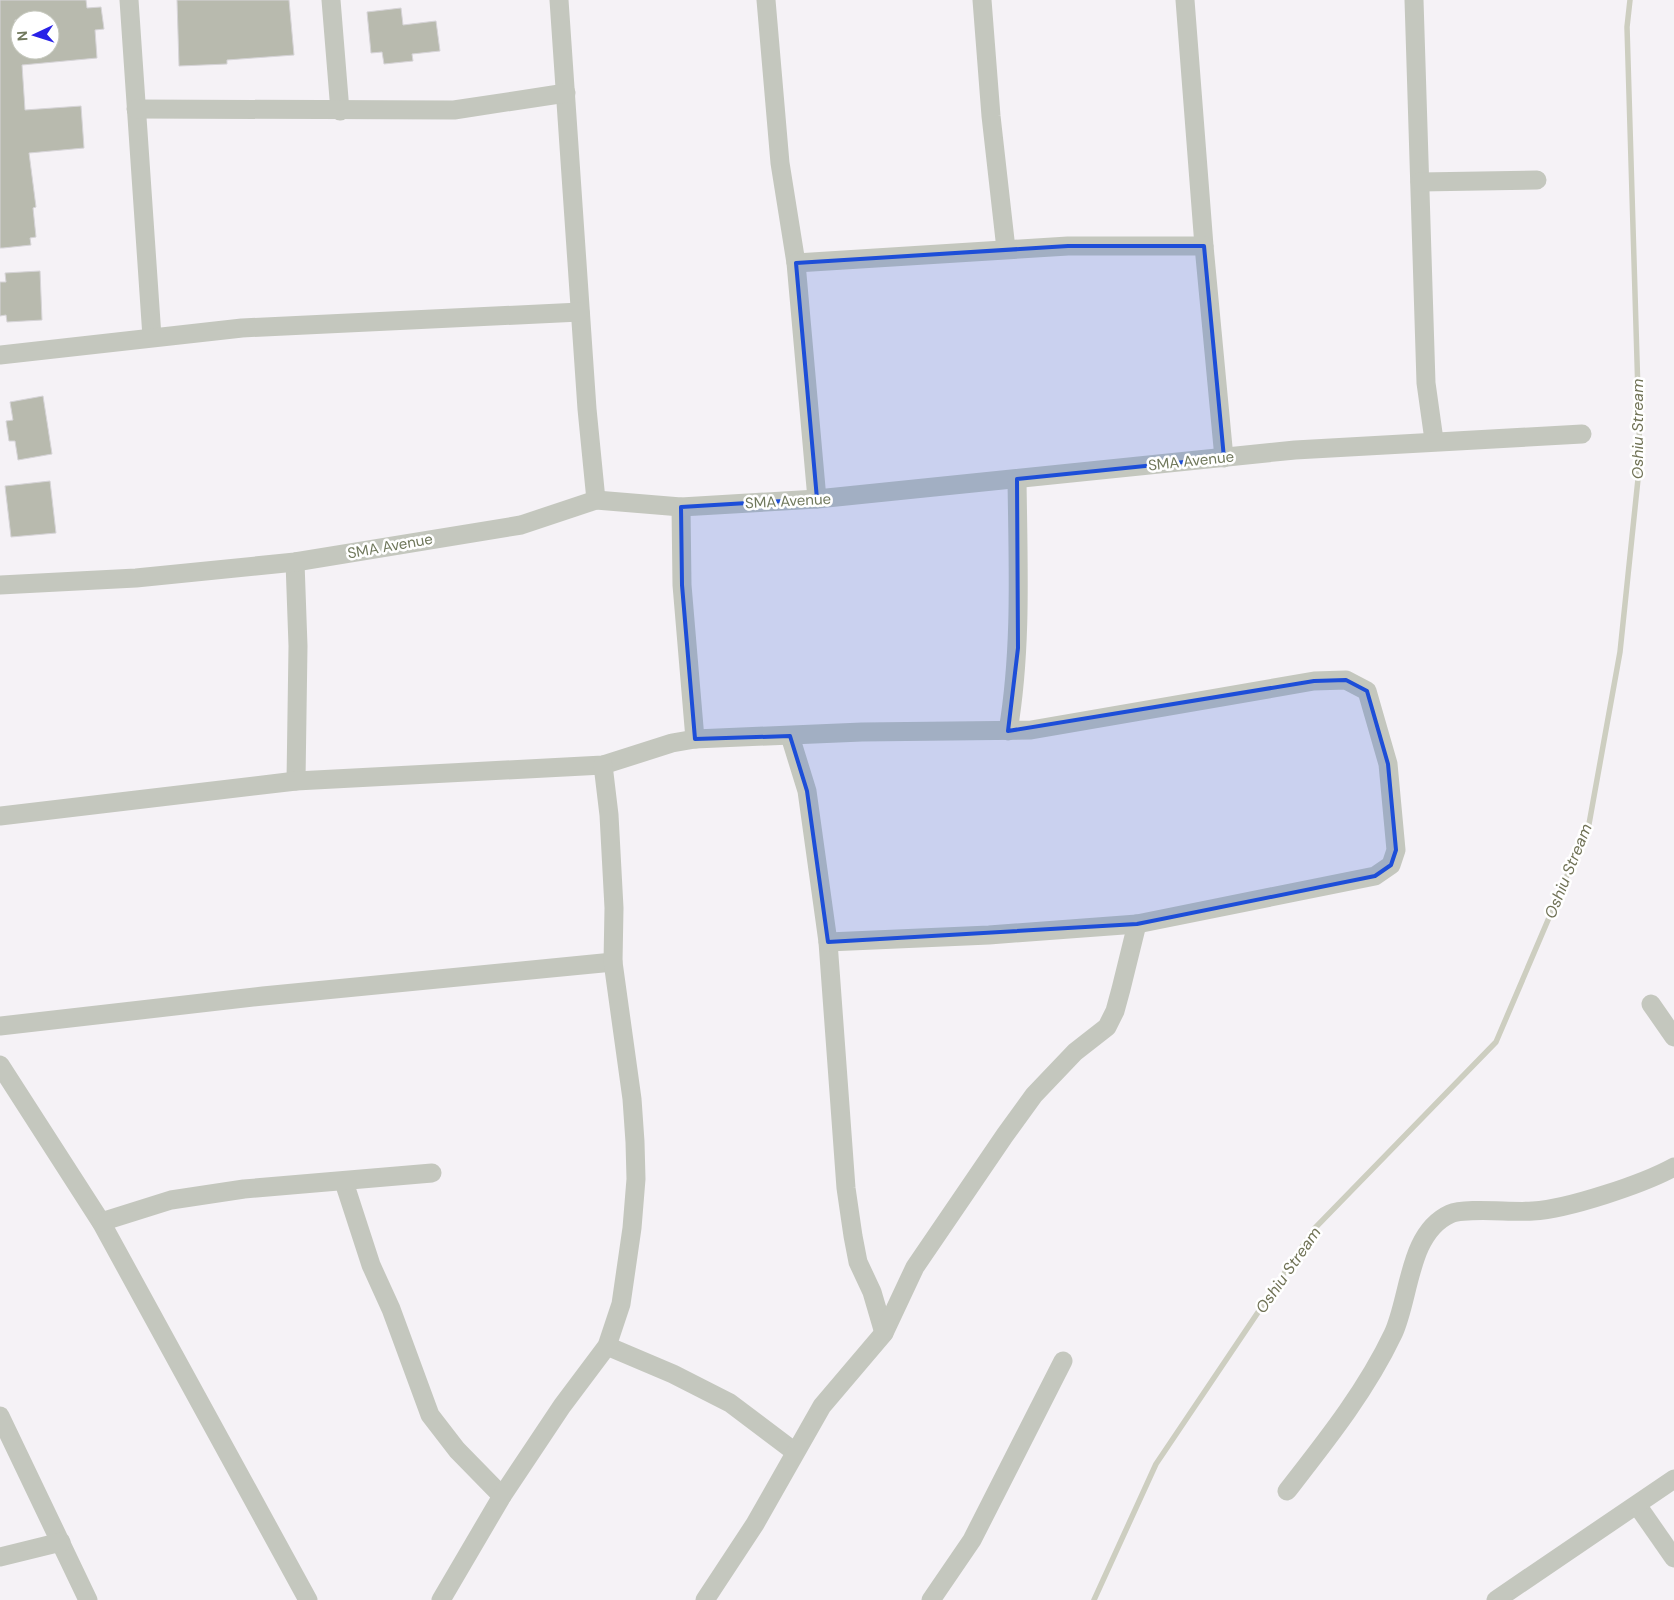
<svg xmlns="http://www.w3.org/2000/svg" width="1674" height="1600" font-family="'DM Sans',sans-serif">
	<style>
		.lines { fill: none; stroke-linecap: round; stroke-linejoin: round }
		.stream { stroke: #cdcec0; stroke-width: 5.5 }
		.building { fill: #b8baae; stroke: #d6d4d7; fill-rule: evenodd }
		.minor { stroke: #c4c7be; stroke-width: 19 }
		.marked { fill: #1d4ed8; fill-opacity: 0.2; stroke: #1d4ed8; stroke-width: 4; stroke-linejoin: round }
		.labels { text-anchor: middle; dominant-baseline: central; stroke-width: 5; stroke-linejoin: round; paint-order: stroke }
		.street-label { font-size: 15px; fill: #70785c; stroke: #fff }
		.water-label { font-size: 16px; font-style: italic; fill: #707256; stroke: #fff }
	</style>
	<rect width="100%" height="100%" fill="#f5f2f6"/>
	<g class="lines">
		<polyline class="stream" points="1094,1600 1156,1464 1314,1229 1496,1042 1589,824 1620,652 1640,460 1627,27 1630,0"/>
	</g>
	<g class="building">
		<path d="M0,0H86L87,8L101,7L104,29L95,30L97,58L22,65L25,110L81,106L84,148L29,153L36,207L33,208L36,237L30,238L31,245L3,248H0ZM15,20H50V50L17,48Z"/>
		<polygon points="177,0 289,0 294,55 227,60 227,64 179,66"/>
		<polygon points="401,8 403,25 436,21 440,51 412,54 413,61 384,64 382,52 371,53 367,12"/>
		<polygon points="40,271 42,320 7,322 6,315 0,316 0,282 6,282 5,273"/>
		<polygon points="43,396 52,454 18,460 15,441 9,441 6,421 13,420 10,402"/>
		<polygon points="50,481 56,533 11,537 5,486"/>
	</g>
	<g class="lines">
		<g class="minor">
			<polyline points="129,0 152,337"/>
			<polyline points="331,0 340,111"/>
			<polyline points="559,0 587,409 596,500"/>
			<polyline points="766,0 780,163 796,263 817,499"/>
			<polyline points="982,0 991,116 1006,249"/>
			<polyline points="1185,0 1204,246 1224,458"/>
			<polyline points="1414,0 1426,383 1434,440"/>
			<polyline points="136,109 454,110 566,93"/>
			<polyline points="1420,182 1537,180"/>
			<polyline points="796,263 1068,246 1204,246"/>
			<polyline points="0,355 242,328 580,312"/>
			<polyline points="681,507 682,585 695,739"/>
			<polyline points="295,562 298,646 296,781"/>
			<polyline points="0,585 136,578 295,562 521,525 596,500 681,507 817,499 1295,450 1582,434"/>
			<path d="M1008,731C1022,648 1018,563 1017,479"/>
			<polyline points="790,736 807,791 828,942 846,1188 853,1236 858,1262 872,1292 884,1333"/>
			<polyline points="0,816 296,781 603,765 672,743 695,739 862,732 1031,730 1314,681 1346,680 1367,691 1388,764 1396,850 1391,865 1375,876 1137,924 989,935 828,942"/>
			<polyline points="1651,1004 1674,1037"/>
			<polyline points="0,1026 263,996 613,962"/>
			<polyline points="0,1065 101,1222 308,1600"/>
			<polyline points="344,1182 371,1265 391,1309 430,1415 457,1450 502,1496"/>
			<polyline points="101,1222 171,1200 244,1189 432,1173"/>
			<polyline points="607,1346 673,1374 730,1403 795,1452"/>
			<polyline points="0,1416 88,1600"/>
			<path d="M1287,1491C1326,1441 1366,1391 1393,1334C1410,1298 1408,1233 1450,1214C1466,1207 1514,1213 1533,1211C1568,1209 1643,1184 1674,1167"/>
			<polyline points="1637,1505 1674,1558"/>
			<polyline points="0,1557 61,1542"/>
			<polyline points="441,1600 502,1496 562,1406 607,1346 621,1304 632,1228 636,1179 635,1142 632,1099 613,962 614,908 609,815 603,765"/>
			<polyline points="705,1600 755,1524 822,1406 884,1333 915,1267 1005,1135 1034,1095 1075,1052 1107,1027 1115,1011 1121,989 1137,924"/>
			<polyline points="931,1600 972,1540 1063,1361"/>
			<polyline points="1496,1600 1674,1479"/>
		</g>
	</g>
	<path class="marked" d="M1068,246H1204L1224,458L1017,479L1018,648L1008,731L1314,681L1346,680L1367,691L1388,764L1396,850L1391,865L1375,876L1137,924L828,942L807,791L790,736L695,739L682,585L681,507L817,499L796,263Z"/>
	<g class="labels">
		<g class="street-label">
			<text transform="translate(1191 461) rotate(-6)">SMA Avenue</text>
			<text transform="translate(788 501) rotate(-3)">SMA Avenue</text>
			<text transform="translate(390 546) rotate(-10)">SMA Avenue</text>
		</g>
		<g class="water-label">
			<text transform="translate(1637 429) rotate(-90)">Oshiu Stream</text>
			<text transform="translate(1568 871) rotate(-68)">Oshiu Stream</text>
			<text transform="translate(1288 1270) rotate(-55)">Oshiu Stream</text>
		</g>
	</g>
	<g transform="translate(35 35) rotate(266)"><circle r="24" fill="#ffffff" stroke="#c6c9be"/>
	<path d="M0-4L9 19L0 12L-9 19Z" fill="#2921e7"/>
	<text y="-8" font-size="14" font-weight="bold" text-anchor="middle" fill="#70785c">N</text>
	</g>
</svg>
